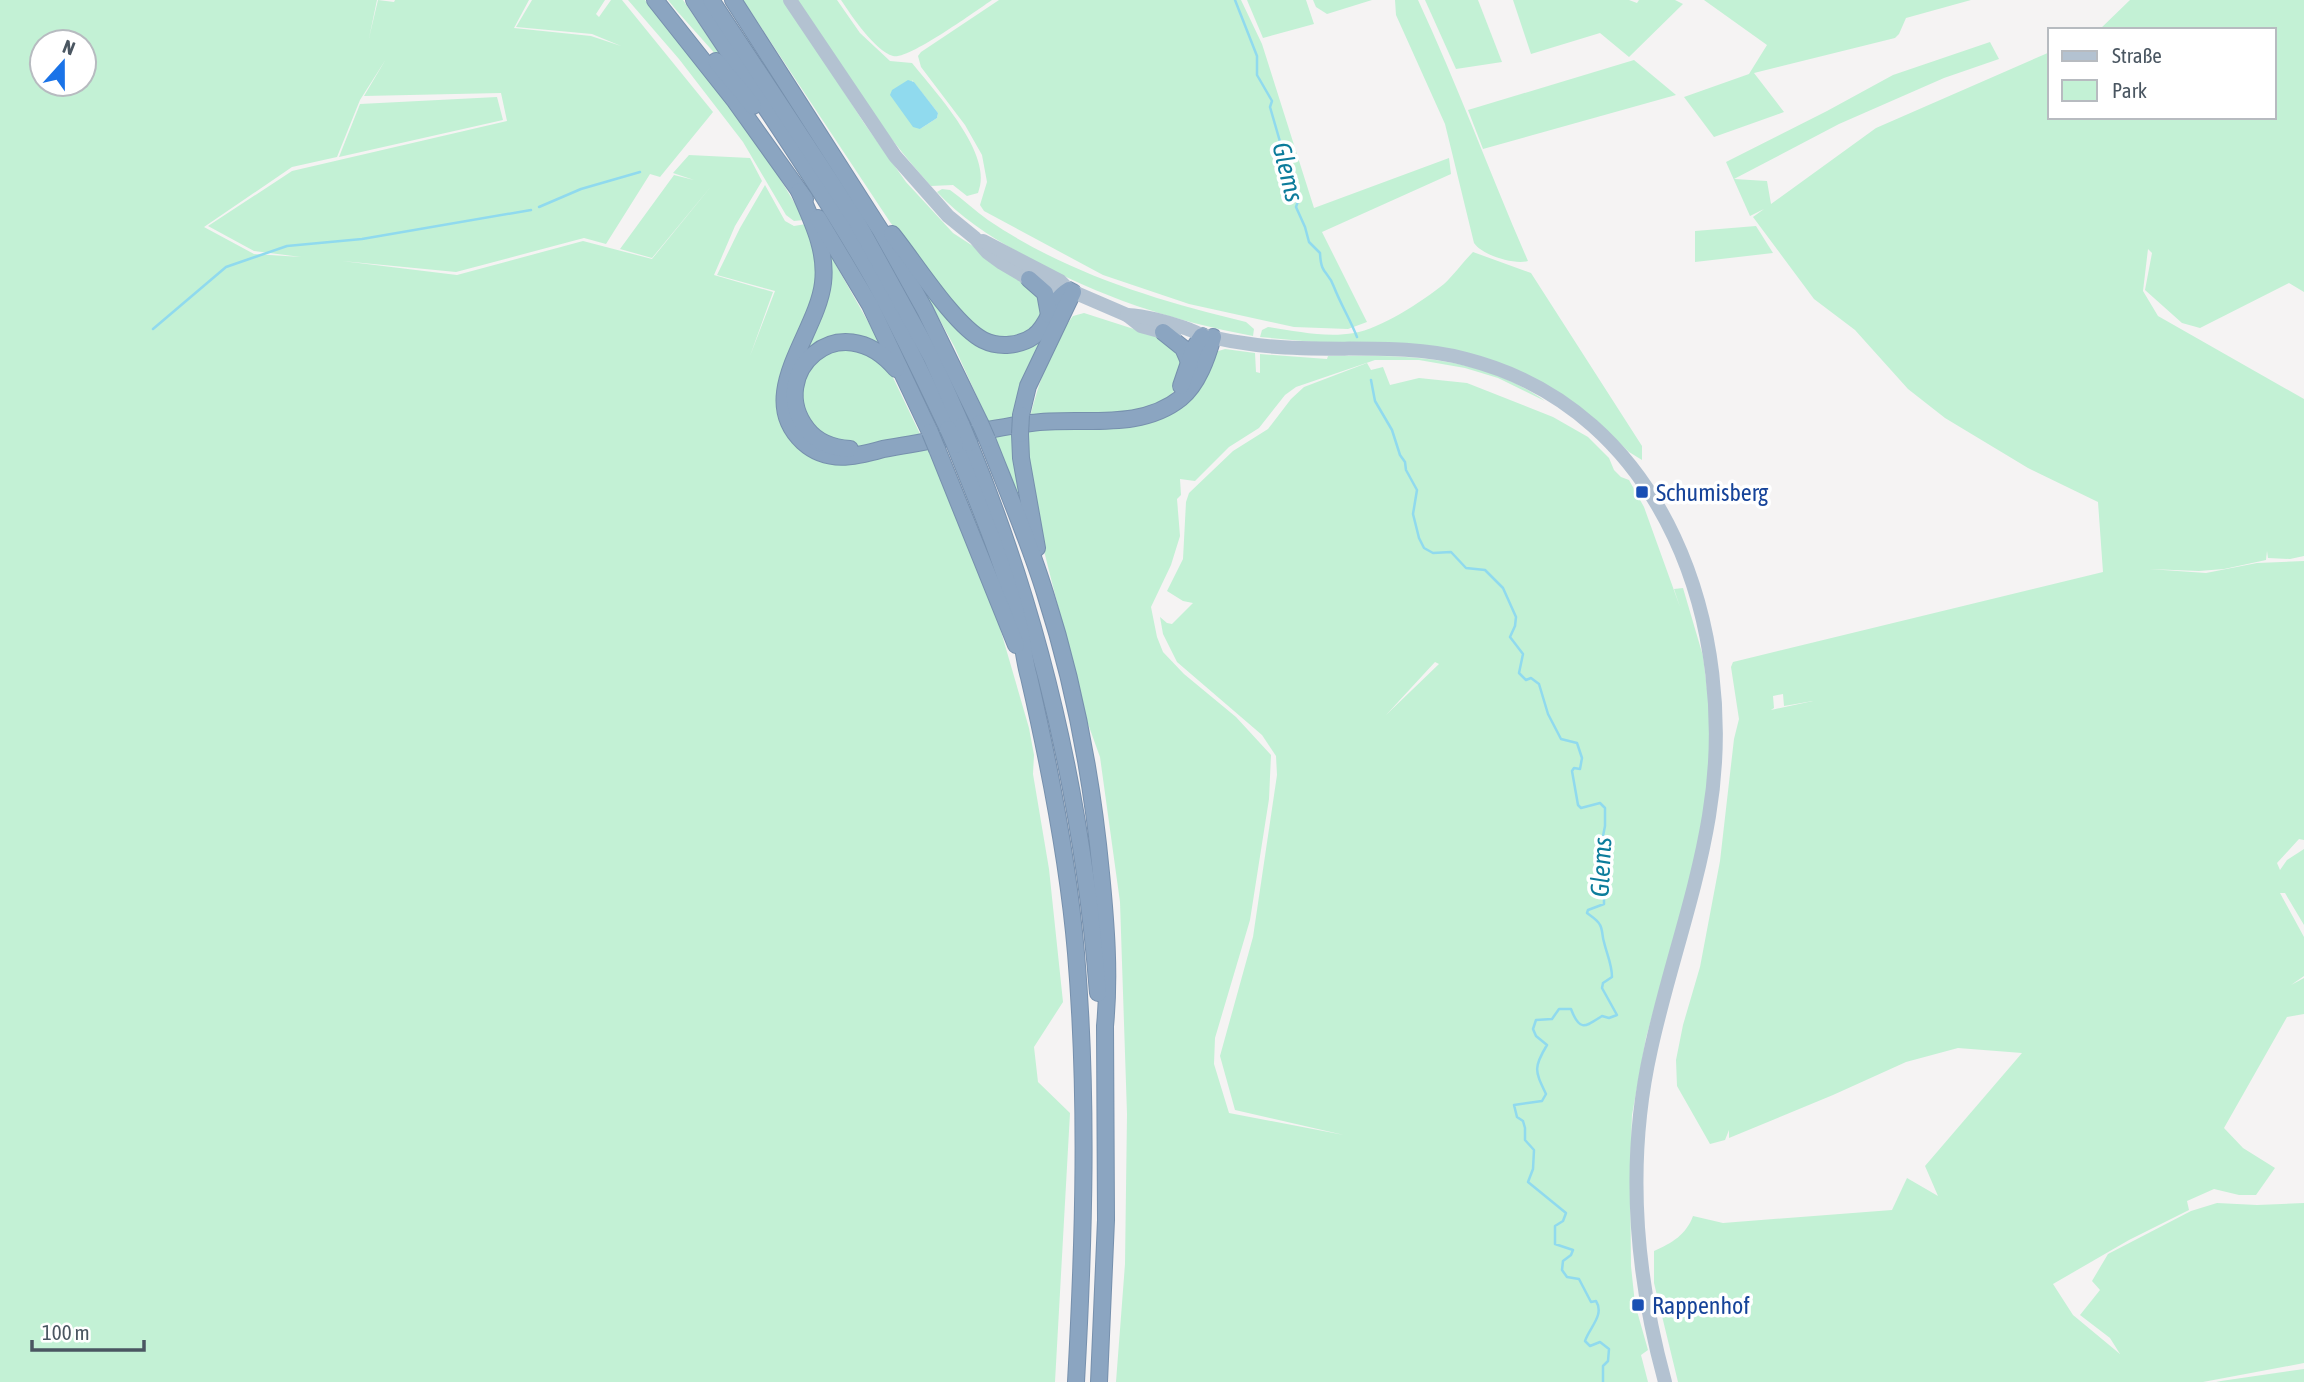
<svg xmlns="http://www.w3.org/2000/svg" width="2304" height="1382" font-family="'Asap Condensed',sans-serif">
	<style>
		.green { fill: #c3f1d5; fill-rule: evenodd }
		.water { fill: #90daee }
		.lines { fill: none; stroke-linecap: round; stroke-linejoin: round }
		.stream { stroke: #90daee; stroke-width: 2.5 }
		.highway-casing { stroke: #7690ad; stroke-width: 18 }
		.major { stroke: #b3c2d1; stroke-width: 14 }
		.highway { stroke: #8ba5c1; stroke-width: 16 }
		.highway-bridge-casing { stroke: #7690ad; stroke-width: 18; stroke-linecap: butt }
		.highway-bridge { stroke: #8ba5c1; stroke-width: 16 }
		.transit-dot { fill: #1a4fb4; stroke: #fff; stroke-width: 2.5 }
		.labels { text-anchor: middle; dominant-baseline: central; stroke-width: 7; stroke-linejoin: round; paint-order: stroke }
		.transit-label { font-size: 24px; fill: #164399; stroke: #fff; text-anchor: start }
		.water-label { font-size: 26px; font-style: italic; fill: #0c7c9b; stroke: #fff }
	</style>
	<rect width="100%" height="100%" fill="#f5f3f3"/>
	<g class="green">
		<path d="M0,0H377L369,38L378,0L394,2L395,0H529L514,28L591,36L621,46L592,34L516,27L532,0H605L596,14L599,17L611,0H622L713,112L660,177L650,174L606,244L584,238L456,272L342,261L457,275L583,241L652,259L713,184L652,258L620,249L674,175L694,180L673,173L689,155L750,158L762,181L735,226L714,275L773,292L750,356L775,291L717,275L740,228L765,185L785,221L794,226L806,224L810,234L819,281L781,397L848,464L927,449L928,450L944,483L1000,628L1029,728L1034,755L1033,774L1049,869L1063,1002L1034,1047L1038,1082L1070,1113L1055,1382H0ZM42,42H84V84H42ZM386,59L364,96L501,93L507,121L292,171L208,226L254,251L301,257L254,254L204,227L292,167L337,157L360,100Z"/>
		<path d="M628,0H645C703,71 762,142 804,220L794,221L786,215L743,142L679,59Z"/>
		<polygon points="668,0 683,0 734,75 677,11"/>
		<polygon points="743,0 785,0 864,123 906,182 953,233 1028,282 1046,307 1034,331 1008,341 977,332 890,222"/>
		<path d="M794,0H837L860,33L890,61L912,63C935,92 995,155 978,193L967,196L953,185L931,186C880,130 838,63 794,0ZM912,80L938,113L937,118L920,129Z"/>
		<path d="M841,0H992C977,10 907,61 893,56C875,51 851,15 841,0Z"/>
		<polygon points="999,0 1241,0 1262,44 1314,208 1449,158 1451,174 1322,232 1367,322 1348,329 1294,327 1189,304 1103,275 984,211 980,205 987,182 982,155 965,125 921,67 918,56 921,52"/>
		<polygon points="1247,0 1306,0 1314,24 1263,38"/>
		<polygon points="1313,0 1372,0 1327,14 1316,7"/>
		<path d="M1395,0H1418C1458,86 1490,174 1528,261C1514,265 1482,255 1474,243L1445,124L1396,15Z"/>
		<polygon points="1425,0 1478,0 1502,62 1456,69"/>
		<polygon points="1513,0 1629,0 1637,3 1639,0 1675,0 1683,4 1629,57 1600,33 1531,54"/>
		<polygon points="1704,0 1971,0 1906,18 1899,34 1895,38 1754,73 1784,112 1714,137 1684,97 1749,74 1767,45"/>
		<path d="M2130,0H2304V292L2289,283L2200,328L2182,323L2145,290L2152,253L2148,249L2143,291L2158,316L2304,399V556L2290,559L2268,558L2267,551L2266,560L2224,569L2199,571L2149,569L2206,573L2257,563L2304,561V840L2299,839L2277,863L2280,870L2287,860L2304,849V925L2285,893H2280L2304,937V976L2291,985L2304,978V1014L2287,1017L2224,1128L2243,1148L2275,1168L2256,1195H2239L2214,1189L2187,1201L2189,1210L2129,1240L2053,1284L2073,1315L2120,1354L2110,1338L2080,1315L2100,1290L2092,1281L2108,1254L2191,1211L2217,1203L2257,1205L2304,1203V1363L2203,1382H1678L1654,1283V1251C1672,1243 1686,1235 1693,1216L1723,1223L1892,1210L1907,1178L1938,1196L1925,1166L2022,1053L1958,1048L1906,1062L1833,1095L1729,1138V1130L1725,1140L1710,1144L1677,1086L1676,1060L1683,1025L1700,967L1720,861L1734,739L1739,719L1731,667L1733,662L2103,572L2098,502L2028,468L1945,418L1908,389L1855,330L1814,299L1753,217L1764,209L1750,216L1726,162L1827,111L1893,75L1990,42L1999,59L1944,78L1839,124L1734,179L1767,181L1771,204L1876,128L2050,52V117H2274V30H2099ZM1783,694L1784,706L1813,701L1771,710L1774,708L1773,696Z"/>
		<polygon points="1634,60 1676,95 1483,149 1468,110"/>
		<polygon points="497,97 503,120 339,157 360,104"/>
		<path d="M942,189L950,190C963,199 975,211 988,220C1066,273 1155,300 1246,322L1254,329L1253,336C1173,321 1099,297 1027,257C994,239 963,220 937,192Z"/>
		<polygon points="1756,226 1773,253 1695,262 1695,231"/>
		<polygon points="828,251 884,350 822,343 790,412"/>
		<path d="M1473,252L1531,273L1642,446V460L1629,452L1594,419L1564,397L1514,369L1479,357L1260,337L1262,330L1268,327C1295,331 1326,338 1354,333C1380,329 1423,301 1444,284C1454,275 1463,262 1473,252Z"/>
		<polygon points="912,269 981,342 1046,337 1015,420 989,423 954,346"/>
		<path d="M1084,313L1168,340L1182,353L1178,387L1165,401L1145,411L1030,417C1039,382 1051,345 1073,316Z"/>
		<path d="M852,346L888,367L921,436C898,441 855,453 833,443C823,439 814,429 806,422L799,388L817,357Z"/>
		<path d="M1225,349L1255,353L1256,372L1260,373V354L1327,359L1328,356C1405,355 1480,355 1545,401L1498,378L1465,368L1419,360H1375L1296,387L1285,395L1259,428L1229,447L1195,481L1180,479L1181,495L1177,499L1180,536L1171,565L1151,607L1157,637L1163,652L1184,674L1236,717L1271,755L1269,799L1250,920L1215,1038L1214,1064L1229,1113L1344,1135L1235,1110L1220,1056L1253,937L1277,775L1276,756L1262,735L1177,662L1163,634L1160,617L1167,623L1172,624L1193,603L1183,601L1167,591L1183,559L1186,502L1189,493L1233,451L1268,429L1291,399L1304,387L1367,363L1371,370L1383,367L1390,385L1419,378L1467,383L1553,417L1588,437L1609,458L1614,470L1621,477L1629,480L1644,507L1680,607L1674,589L1683,588L1703,656L1709,705L1710,754L1705,809L1694,864L1646,1038L1632,1115L1630,1171L1631,1266L1635,1304L1648,1350L1641,1355L1648,1382H1116L1125,1264L1127,1114L1120,902L1100,757L1087,721L1041,539L1028,454L1029,429L1152,419L1215,352ZM1435,662L1439,664L1386,715Z"/>
		<polygon points="1014,432 1023,510 995,436"/>
		<polygon points="2304,1369 2304,1382 2216,1382 2221,1381"/>
	</g>
	<polygon class="water" points="908,80 914,82 938,113 937,118 920,129 913,127 890,95 892,90"/>
	<g class="lines">
		<g class="stream">
			<path d="M1235,0L1257,56V75L1272,101L1270,107L1283,152V165L1290,173L1299,198L1296,207L1305,227L1309,242L1320,253C1321,276 1328,270 1334,287C1341,305 1350,319 1357,337"/>
			<polyline points="539,207 581,189 640,172"/>
			<polyline points="153,329 226,267 287,246 362,239 531,210"/>
			<path d="M1371,380L1375,401L1392,430L1400,455L1405,462L1406,470L1417,490L1413,514L1419,538L1424,548L1433,553L1451,552L1466,568L1485,570L1503,588L1516,617L1515,626L1510,637L1523,654L1519,673L1526,680L1531,678L1539,684L1548,714L1561,739L1577,743L1582,758L1580,769L1574,768L1572,771L1578,805L1581,808L1600,803L1605,808V826L1600,851L1604,863L1595,880L1604,895V904L1588,910L1587,913C1592,917 1597,919 1600,925C1603,930 1602,937 1604,942C1607,955 1612,964 1612,977L1603,983L1602,988L1617,1015L1609,1018L1602,1016C1586,1026 1580,1033 1571,1009H1559L1552,1019L1536,1020L1533,1029L1536,1036L1547,1045C1533,1068 1535,1071 1546,1094L1542,1101L1514,1105L1517,1117L1523,1121L1525,1128V1140L1534,1150L1533,1169L1528,1182L1566,1213L1563,1221L1555,1226V1244L1573,1250L1571,1255L1563,1261L1562,1270L1567,1277L1579,1279L1591,1302L1596,1301C1605,1315 1589,1328 1585,1341L1590,1346L1600,1342L1609,1349L1608,1361L1603,1366V1382"/>
		</g>
		<defs>
			<g id="highway">
				<polyline points="655,0 735,101 805,199"/>
				<path d="M694,0C754,91 817,181 871,275C899,325 923,377 948,429"/>
				<polyline points="711,0 856,220 932,358 962,426"/>
				<polyline points="733,0 881,231 925,310 980,423"/>
				<polyline points="716,61 753,106"/>
				<path d="M799,191C812,221 827,250 823,283C817,334 754,396 803,442C827,464 855,457 883,449C933,441 981,430 1031,423C1080,416 1139,432 1181,398C1198,384 1207,358 1213,337"/>
				<polyline points="818,218 870,305 930,432"/>
				<path d="M892,234C914,261 954,325 983,340C999,348 1020,346 1034,336C1051,323 1049,302 1069,290"/>
				<polyline points="1029,279 1045,293 1049,315"/>
				<polyline points="1163,332 1183,348 1190,364"/>
				<polyline points="1181,386 1194,348 1202,336"/>
				<polyline points="1021,415 1028,386 1073,292"/>
				<polyline points="1020,434 1021,458 1037,548"/>
				<path d="M987,439C1007,490 1029,541 1045,593C1074,683 1092,778 1101,873C1106,924 1110,975 1105,1026L1106,1220L1099,1382"/>
				<path d="M969,443C1042,621 1083,801 1098,993"/>
				<path d="M955,445C978,504 1004,563 1019,625C1023,642 1024,660 1029,677C1050,768 1068,859 1076,953C1088,1096 1084,1239 1076,1382"/>
				<path d="M850,449C833,448 817,442 807,429C765,375 839,302 896,369"/>
				<polyline points="937,449 1016,645"/>
			</g>
		</defs>
		<use href="#highway" class="highway-casing"/>
		<g class="major">
			<polyline points="790,0 895,156 948,216 975,238 987,252 1002,263 1029,279 1051,289 1060,291 1069,290"/>
			<polyline points="983,241 1060,281 1069,290 1127,315 1141,326 1174,335"/>
			<path d="M1127,315C1147,316 1166,322 1185,328C1192,330 1199,335 1206,336C1223,340 1240,343 1257,345C1327,354 1398,341 1466,359C1666,410 1740,630 1709,816C1696,895 1668,971 1651,1049C1626,1160 1635,1273 1665,1382"/>
		</g>
		<use href="#highway" class="highway"/>
		<defs>
			<g id="highway-bridge">
				<polyline points="980,423 987,439"/>
				<polyline points="962,426 969,443"/>
				<polyline points="948,429 955,445"/>
				<polyline points="930,432 937,449"/>
				<polyline points="1020,434 1021,415"/>
			</g>
		</defs>
		<use href="#highway-bridge" class="highway-bridge-casing"/>
		<use href="#highway-bridge" class="highway-bridge"/>
	</g>
	<g class="transit-dot">
		<rect x="1635" y="485" width="14" height="14" rx="3.5"/>
		<rect x="1631" y="1298" width="14" height="14" rx="3.5"/>
	</g>
	<g class="labels">
		<g class="transit-label">
			<text x="1656" y="492">Schumisberg</text>
			<text x="1652" y="1305">Rappenhof</text>
		</g>
		<g class="water-label">
			<text transform="translate(1288 172) rotate(76)">Glems</text>
			<text transform="translate(1601 867) rotate(-87)">Glems</text>
		</g>
	</g>
	<rect x="2048" y="28" width="228" height="91" fill="#ffffff" stroke="#b7bbc0" stroke-width="2"/>
	<rect x="2062" y="51" width="35" height="10" fill="#b3c2d1" stroke="#b7bbc0" stroke-width="2"/>
	<text x="2112" y="63" font-size="21" fill="#4a5661">Straße</text>
	<rect x="2062" y="80" width="35" height="21" fill="#c3f1d5" stroke="#b7bbc0" stroke-width="2"/>
	<text x="2112" y="98" font-size="21" fill="#4a5661">Park</text>
	<g transform="translate(63 63) rotate(21)"><circle r="33" fill="#ffffff" stroke="#b7bbc0" stroke-width="2"/>
	<path d="M0-5L12 26L0 18L-12 26Z" fill="#1a73e8"/>
	<text y="-10" font-size="19" font-weight="bold" text-anchor="middle" fill="#4a5661">N</text>
	</g>
	<path d="M32 1340v10h112v-10" fill="none" stroke="#4a5661" stroke-width="3.5"/>
	<text x="42" y="1340" font-size="21" fill="#4a5661" stroke="#ffffff" stroke-width="5" paint-order="stroke">100 m</text>
</svg>
